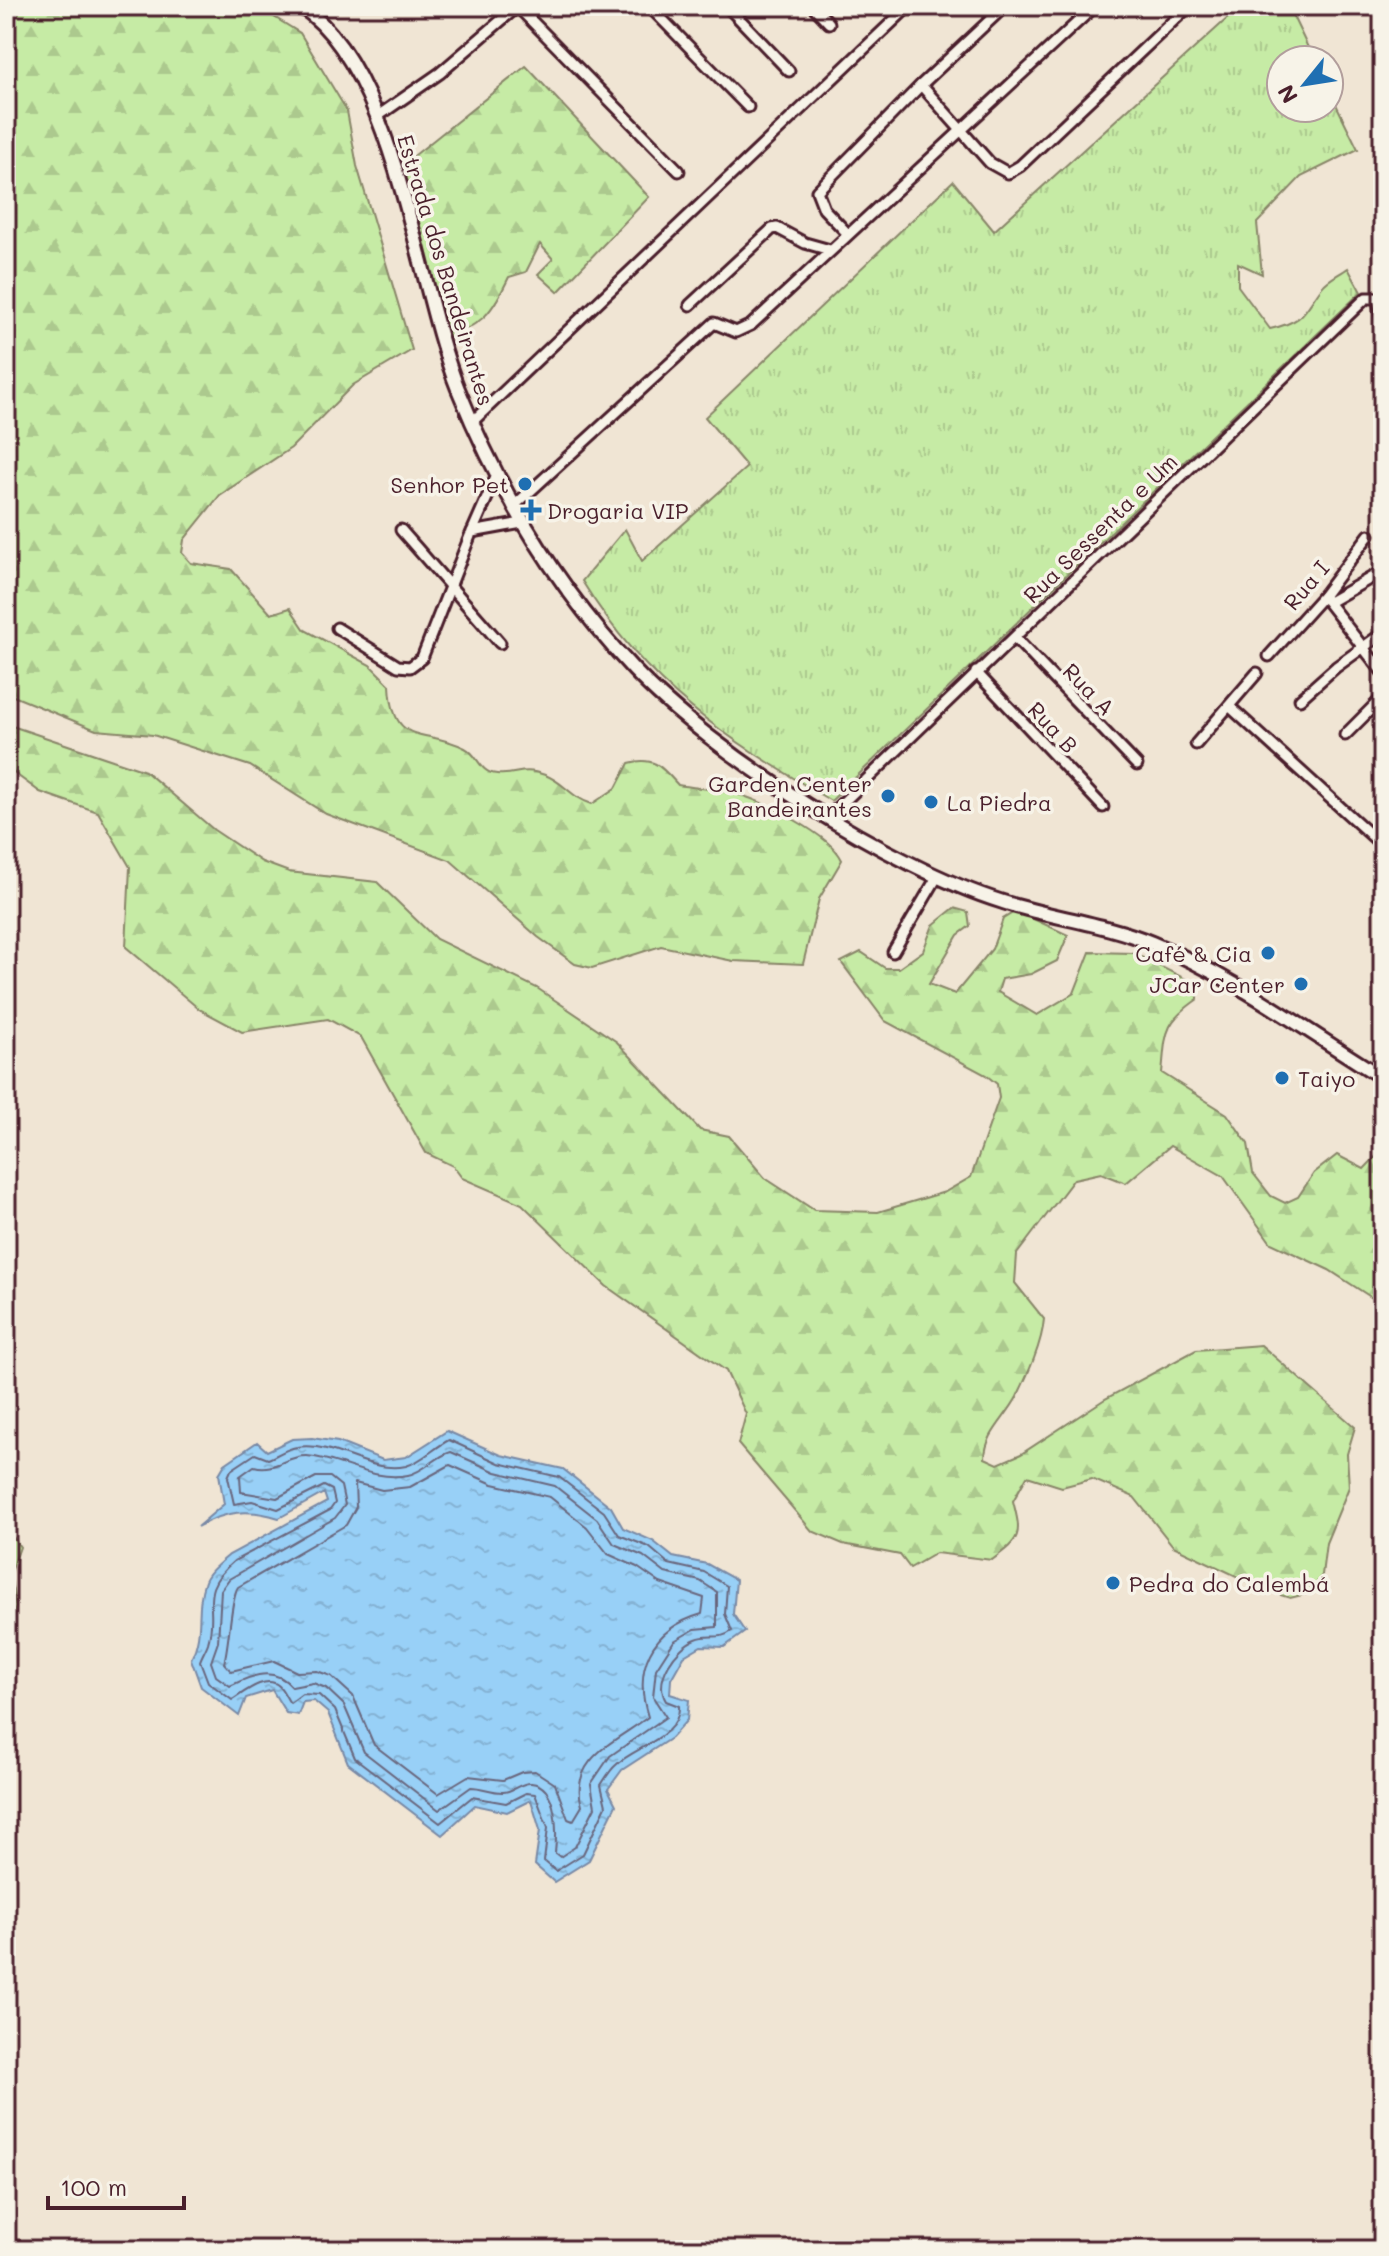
<svg xmlns="http://www.w3.org/2000/svg" width="1389" height="2256" font-family="Mali,sans-serif">
	<style>
		.grass { fill: url(#grass-tufts); stroke: #888568; stroke-width: 2 }
		.forest { fill: url(#forest-firs); stroke: #888568; stroke-width: 2 }
		.water { fill: url(#water-ripples); stroke: #7989a5; stroke-width: 2 }
		.lines { fill: none; stroke-linecap: round; stroke-linejoin: round }
		.shore { stroke: #69667d; stroke-width: 2 }
		.street-casing { stroke: #4a1f2b; stroke-width: 15 }
		.secondary-casing { stroke: #4a1f2b; stroke-width: 18 }
		.street { stroke: #f7f3e8; stroke-width: 9 }
		.secondary { stroke: #f7f3e8; stroke-width: 12 }
		.poi-dot { fill: #1f6fb2; stroke: #f7f3e8; stroke-width: 3 }
		.labels { text-anchor: middle; dominant-baseline: central; stroke-width: 7; stroke-linejoin: round; paint-order: stroke }
		.street-label { font-size: 22px; fill: #4a1f2b; stroke: #f7f3e8 }
		.poi-label { font-size: 22px; fill: #4a1f2b; stroke: #f7f3e8; text-anchor: end }
	</style>
	<defs>
		<pattern id="grass-tufts" width="24" height="20" patternUnits="userSpaceOnUse" patternTransform="scale(2)"><rect width="24" height="20" fill="#c6eba5"/><path d="M3 7l-1-3M5 7V3M7 7l1-3M15 17l-1-3M17 17v-4M19 17l1-3" fill="none" stroke="#acc98e"/></pattern>
		<pattern id="forest-firs" width="22" height="20" patternUnits="userSpaceOnUse" patternTransform="scale(2)"><rect width="22" height="20" fill="#c6eba5"/><path d="M5 1l3.5 6h-7zM16 11l3.5 6h-7z" fill="#acc98e"/></pattern>
		<pattern id="water-ripples" width="26" height="14" patternUnits="userSpaceOnUse" patternTransform="scale(2)"><rect width="26" height="14" fill="#98d0f7"/><path d="M2 4q2-2 4 0t4 0M15 11q2-2 4 0t4 0" fill="none" stroke="#84b2d4"/></pattern>
	</defs>
	<rect width="100%" height="100%" fill="#f0e5d4"/>
	<filter id="ink" filterUnits="userSpaceOnUse"><feTurbulence type="fractalNoise" baseFrequency=".0125" numOctaves="2"/><feDisplacementMap in="SourceGraphic" scale="16" xChannelSelector="R" yChannelSelector="G"/><feConvolveMatrix kernelMatrix="1 2 1 2 8 2 1 2 1" color-interpolation-filters="sRGB"/></filter>
	<g filter="url(#ink)">
		<path class="grass" d="M1241,6H1288L1314,60H1281V108H1329V90L1358,149L1301,177L1257,223L1262,274L1238,263V286L1270,329C1306,321 1303,312 1322,287C1328,279 1340,274 1348,268L1361,292L831,801C724,736 649,690 582,581L625,529L642,561L747,467L705,417L953,181L994,231Z"/>
		<g class="forest">
			<path d="M6,6H256L300,33L347,111L357,166L412,350L353,385L291,448L220,495L184,540L182,553L191,563L231,569L271,614L290,608L305,630L370,665L390,685C393,749 423,727 465,748C479,755 479,773 497,774C519,776 520,766 545,775C564,782 570,797 592,804L616,788L629,763C654,756 662,767 678,785C696,788 715,789 733,793C762,800 831,835 842,860L819,899L803,964L733,961L661,946L592,968L575,964L538,937L450,860L326,814L250,766L153,735L96,730L6,693Z"/>
			<path d="M526,66L649,197L558,292L538,274L553,259L540,244L526,272L509,277C491,315 484,322 446,339L400,167Z"/>
			<path d="M6,724L145,771L214,830L262,862L289,872L377,882L436,939L537,988L617,1042L700,1130L729,1136L765,1178L814,1210L878,1212L945,1192L971,1177L999,1098L997,1084L986,1075L885,1021L841,962L861,952L885,968H899L923,951L933,925L954,908L968,912L970,926L958,935L929,984L955,994L992,949L1003,919L1016,911L1068,935L1057,961L1031,974L1002,979L998,992L1037,1015L1074,993L1090,952L1133,953L1198,985V999C1163,1023 1166,1033 1162,1073L1227,1114L1248,1144L1253,1173L1271,1196L1285,1203L1298,1197L1314,1173L1337,1155L1364,1169L1383,1149V1305L1329,1270L1271,1243L1223,1176L1170,1146L1126,1183L1101,1173L1074,1179L1017,1254L1015,1283L1044,1319C1042,1344 1028,1374 1017,1397C1006,1418 985,1434 985,1458L998,1464L1021,1454L1105,1399L1196,1350L1261,1345L1355,1427L1347,1454L1349,1487L1326,1543L1322,1575L1310,1593L1290,1598L1268,1591L1173,1546L1134,1497L1092,1479L1062,1487L1027,1476L1013,1501C1022,1536 1021,1538 992,1560L936,1553L910,1568L900,1555L843,1544L812,1531L738,1444L746,1414L726,1371L606,1286L522,1204L462,1178L453,1166L426,1153L361,1037L328,1019L242,1032L199,1009L126,947L130,867L98,812L40,792L6,767Z"/>
			<polygon points="6,1527 20,1547 10,1575 16,1607 11,1627 6,1629"/>
		</g>
		<path class="water" d="M447,1431L501,1455L563,1469L611,1507L623,1528L653,1541L673,1557L707,1564L736,1580L733,1614L745,1632L724,1647L701,1646L684,1656L671,1679L670,1694L689,1700L687,1720L671,1738L622,1770L608,1789L616,1805L589,1860L554,1882L535,1865L540,1830L531,1800L507,1812L475,1805L442,1835L348,1763L328,1713L314,1701L303,1702L298,1715L286,1713L272,1690L246,1698L239,1716L201,1687L191,1659C205,1631 195,1610 204,1584C207,1572 221,1562 229,1555L327,1502L324,1493L279,1518C248,1508 225,1511 197,1527L224,1504L219,1474L225,1464L257,1442L267,1451L292,1439L312,1438L338,1442L383,1460L406,1457Z"/>
		<g class="lines">
			<g class="shore">
				<path d="M449,1440L499,1463L559,1477L604,1512L619,1535L649,1547L669,1564L704,1572L727,1586L725,1614L732,1631C719,1641 710,1633 696,1639C676,1647 653,1679 666,1701L679,1706C681,1737 634,1747 616,1765C610,1770 605,1779 601,1785L606,1806L583,1854L556,1871L544,1861L548,1828L535,1794L526,1793L506,1803L472,1797L440,1823L355,1758L335,1710L319,1695L302,1694L290,1703C286,1698 284,1691 279,1686C266,1673 241,1695 232,1700L208,1682L200,1661C202,1655 206,1649 208,1643C219,1606 196,1593 234,1561L330,1510L335,1503L332,1490L324,1486L278,1509L252,1501L234,1504L228,1477L231,1470L255,1454L268,1459C278,1455 287,1448 297,1447C335,1441 368,1474 406,1466C421,1462 435,1447 449,1440Z"/>
				<path d="M451,1452L496,1472L555,1486L597,1519L614,1544L643,1556L665,1573L700,1581L717,1592V1627L695,1629L674,1641L656,1669L653,1697L666,1717L610,1756L591,1784L595,1807L575,1847L560,1857L555,1853C557,1834 559,1785 531,1783C520,1782 512,1793 502,1792C491,1792 482,1787 471,1787L439,1810L364,1752L344,1705L326,1688L313,1683L292,1687C274,1666 252,1675 230,1686L216,1676L211,1662L218,1642L221,1590L229,1579L335,1518L345,1505L341,1486L330,1477H316L277,1498L241,1492L240,1476L254,1466C275,1472 287,1455 307,1456C342,1459 372,1482 408,1475C424,1472 436,1456 451,1452Z"/>
				<path d="M450,1465L493,1484L550,1497L587,1527L608,1554L637,1567L660,1583L704,1598L702,1614C650,1629 633,1669 648,1717C617,1741 568,1759 582,1806L573,1821L568,1819L555,1784L535,1771L522,1772L503,1780L468,1776L438,1794L374,1745L353,1696L331,1676L317,1671L297,1672L274,1661L231,1671L224,1663C229,1646 231,1596 238,1587L346,1525L356,1507L355,1483L382,1490L410,1487Z"/>
			</g>
			<defs>
				<g id="street">
					<polyline points="517,6 679,171"/>
					<polyline points="649,6 748,107"/>
					<polyline points="727,6 789,71"/>
					<polyline points="813,6 829,23"/>
					<polyline points="921,85 990,163 1008,173 1020,166 1189,6"/>
					<polyline points="378,116 440,73 518,6"/>
					<polyline points="847,233 824,209 817,191 921,85 1005,6"/>
					<polyline points="690,305 772,229 777,228 805,243 830,250"/>
					<polyline points="472,422 909,6"/>
					<polyline points="513,507 714,323 736,332 751,325 1095,6"/>
					<polyline points="401,530 500,643"/>
					<polyline points="472,532 497,475"/>
					<polyline points="472,532 522,523"/>
					<polyline points="1323,596 1383,673"/>
					<polyline points="1329,602 1383,571"/>
					<polyline points="337,628 398,666 410,667 422,658 470,536"/>
					<polyline points="1015,638 1137,765"/>
					<polyline points="1269,656 1323,596 1369,535"/>
					<polyline points="976,672 1103,807"/>
					<polyline points="1300,699 1336,667 1383,633"/>
					<polyline points="1229,706 1383,846"/>
					<polyline points="1345,735 1383,697"/>
					<polyline points="1196,744 1257,673"/>
					<polyline points="1381,771 1383,769"/>
					<polyline points="829,816 1366,298 1378,298 1383,329"/>
					<polyline points="893,952 937,877"/>
					<polyline points="130,2250 159,2250"/>
				</g>
				<path id="secondary" d="M300,6C396,67 416,285 458,389C500,493 557,588 634,670C713,754 892,868 1003,902C1051,918 1104,923 1152,943C1233,976 1308,1032 1383,1078"/>
			</defs>
			<use href="#street" class="street-casing"/>
			<use href="#secondary" class="secondary-casing"/>
			<use href="#street" class="street"/>
			<use href="#secondary" class="secondary"/>
		</g>
	</g>
	<g class="poi-dot">
		<circle cx="525" cy="484" r="8"/>
		<path d="M527 498h8v8h8v8h-8v8h-8v-8h-8v-8h8z"/>
		<circle cx="888" cy="796" r="8"/>
		<circle cx="931" cy="802" r="8"/>
		<circle cx="1268" cy="953" r="8"/>
		<circle cx="1301" cy="984" r="8"/>
		<circle cx="1282" cy="1078" r="8"/>
		<circle cx="1113" cy="1583" r="8"/>
	</g>
	<g class="labels">
		<g class="street-label">
			<text transform="translate(446 270) rotate(73)">Estrada dos Bandeirantes</text>
			<text transform="translate(1100 528) rotate(-44)">Rua Sessenta e Um</text>
			<text transform="translate(1306 585) rotate(-50)">Rua I</text>
			<text transform="translate(1089 689) rotate(46)">Rua A</text>
			<text transform="translate(1053 727) rotate(47)">Rua B</text>
		</g>
		<g class="poi-label">
			<text x="509" y="484">Senhor Pet</text>
			<text x="547" y="510" text-anchor="start">Drogaria VIP</text>
			<text x="872" y="783">Garden Center<tspan x="872" dy="25">Bandeirantes</tspan></text>
			<text x="947" y="802" text-anchor="start">La Piedra</text>
			<text x="1252" y="953">Café &amp; Cia</text>
			<text x="1285" y="984">JCar Center</text>
			<text x="1298" y="1078" text-anchor="start">Taiyo</text>
			<text x="1129" y="1583" text-anchor="start">Pedra do Calembá</text>
		</g>
	</g>
	<rect width="1389" height="2256" fill="none" stroke="#f7f3e8" stroke-width="32"/>
	<rect x="16" y="16" width="1357" height="2224" fill="none" stroke="#4a1f2b" stroke-width="3" filter="url(#ink)"/>
	<g transform="translate(1305 84) rotate(240)"><circle r="38" fill="#f7f3e8" stroke="#b29e9c" stroke-width="2"/>
	<path d="M0-6L14 30L0 20L-14 30Z" fill="#1f6fb2"/>
	<text y="-12" font-size="22" font-weight="bold" text-anchor="middle" fill="#4a1f2b">N</text>
	</g>
	<path d="M48 2196v12h136v-12" fill="none" stroke="#4a1f2b" stroke-width="4"/>
	<text x="60" y="2196" font-size="24" fill="#4a1f2b" stroke="#f7f3e8" stroke-width="6" paint-order="stroke">100 m</text>
</svg>
